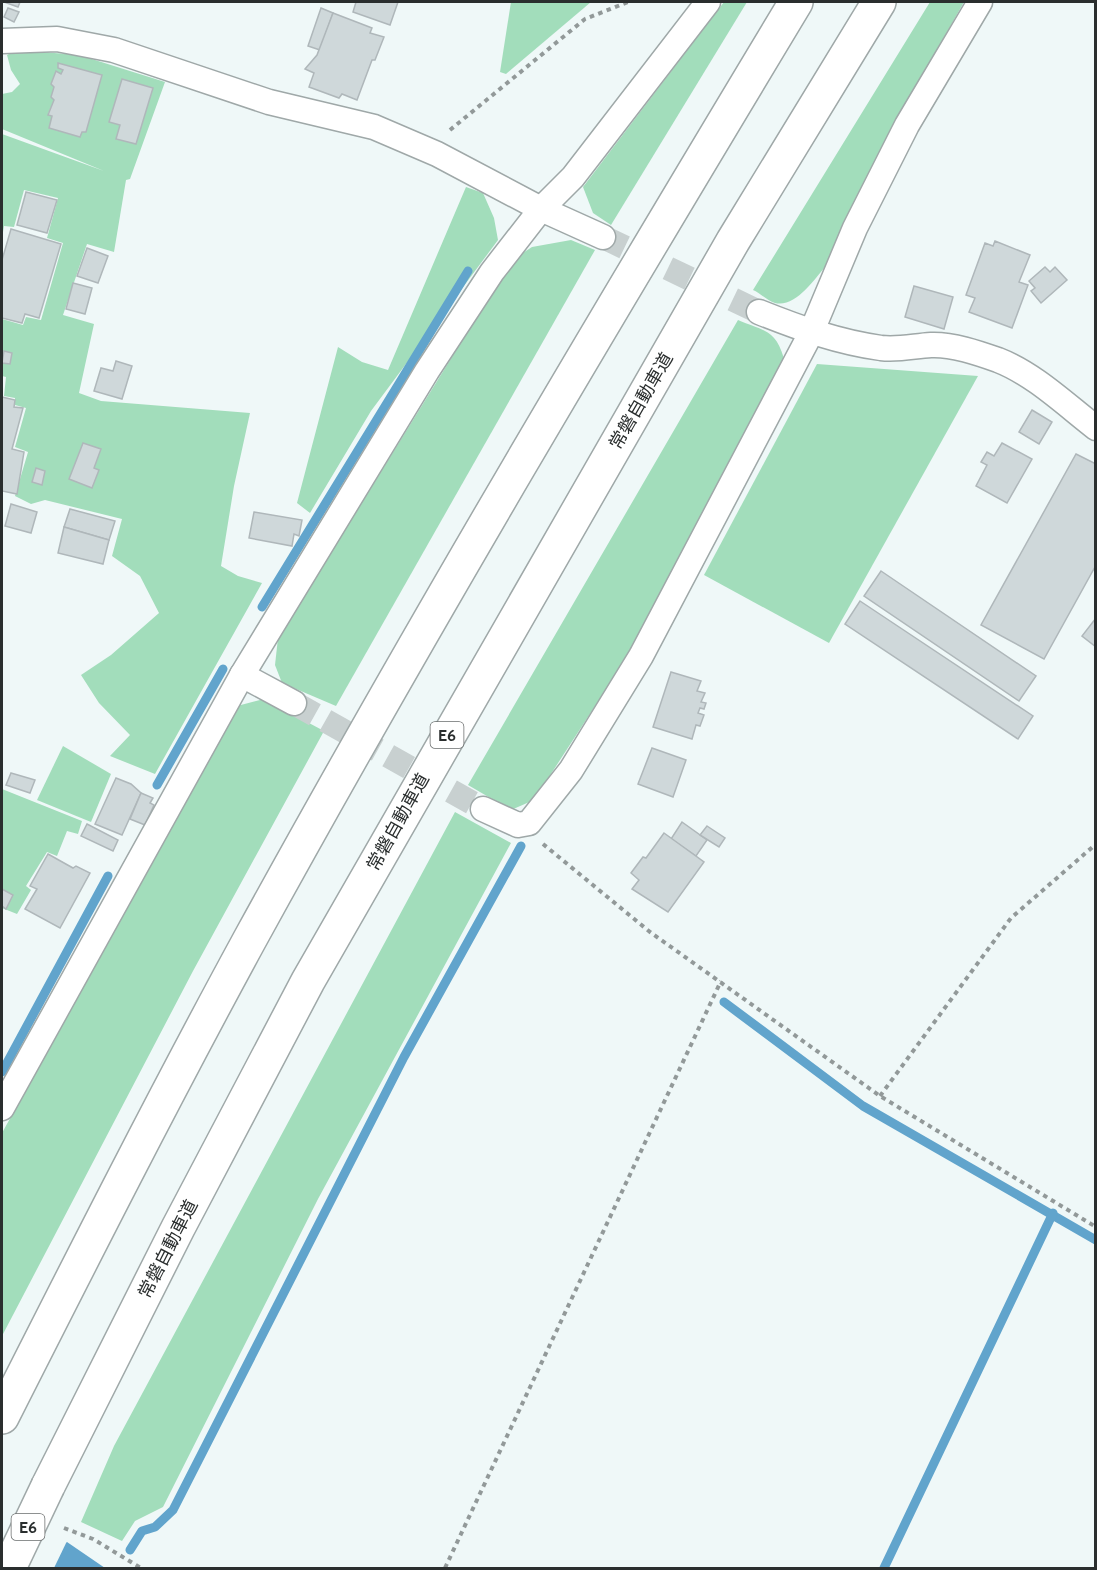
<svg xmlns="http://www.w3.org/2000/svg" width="1097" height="1570" font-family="Cabin,'Noto Sans JP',sans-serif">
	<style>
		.green { fill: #a2ddbb; fill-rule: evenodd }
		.water { fill: #61a4cc }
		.pier { fill: #eff8f8 }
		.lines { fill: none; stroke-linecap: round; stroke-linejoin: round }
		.stream { stroke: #61a4cc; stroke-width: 9 }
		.building { fill: #cfd8da; stroke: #afb7ba; stroke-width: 1.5 }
		.minor-tunnel { stroke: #c8d0d0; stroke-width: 24; stroke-dasharray: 24 12; stroke-linecap: butt }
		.minor-casing { stroke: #9fa8a8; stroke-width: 27 }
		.motorway-casing { stroke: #9fa8a8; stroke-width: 36 }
		.path { stroke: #929999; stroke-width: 4; stroke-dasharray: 4.5 4.5; stroke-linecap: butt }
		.minor { stroke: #fff; stroke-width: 24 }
		.motorway { stroke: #fff; stroke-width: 33 }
		.motorway-bridge-casing { stroke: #9fa8a8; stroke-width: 36; stroke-linecap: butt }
		.motorway-bridge { stroke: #fff; stroke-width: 33 }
		.labels { text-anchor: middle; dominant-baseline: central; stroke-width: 6; stroke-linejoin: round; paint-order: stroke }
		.shield { fill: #fff; stroke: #6a6d6d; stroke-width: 1.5 }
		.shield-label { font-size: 16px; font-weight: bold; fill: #2a2e2e }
		.street-label { font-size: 18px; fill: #2a2e2e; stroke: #fff }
	</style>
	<rect width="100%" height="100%" fill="#eff8f8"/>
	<g class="green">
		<polygon points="511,2 591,2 506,74 500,72"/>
		<polygon points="724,2 747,2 611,225 593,213 583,187"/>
		<path d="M930,2H964L890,133L825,267C814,280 795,308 775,303C768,301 760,293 753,290Z"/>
		<path d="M17,50L79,55L165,82L130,179L126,180L114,252L87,244L63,315L94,324L79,393L101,401L250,413L234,486L221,566L238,576L262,583L155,774L110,756L130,735L99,703L81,675L111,655L159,613L140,576L112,556L122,519L45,500L31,504L15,496L28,452L15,447L26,408L15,405V398L4,396L6,377L2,376V319L23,325L26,317L41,320L63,243L47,238L58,198L24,190L14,227L4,226L2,238V134L104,171L2,129V94L12,92L20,84L11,70L7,55ZM58,63L102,75L86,131L82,132L80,137L49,128L52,116L48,114L54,100L51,97L54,87L51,84L56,72L61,74L63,70L58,68ZM122,79L152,88L136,144L116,139L120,125L110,121Z"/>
		<polygon points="466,187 483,193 494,218 498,240 371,411 310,513 297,503 338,347 362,362 388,370"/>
		<polygon points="571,240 595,250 336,706 282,683 275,665 278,638 512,260 532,247"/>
		<path d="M738,320C766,332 776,329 785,362L636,643L534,800L511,810L468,785Z"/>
		<polygon points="817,364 978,376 829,643 704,575"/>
		<polygon points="264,699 324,731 193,971 2,1336 2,1133 237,706"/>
		<polygon points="63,746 111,774 91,822 37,800"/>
		<polygon points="2,789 82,821 78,834 67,831 57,856 47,852 26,886 31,890 17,914 2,908"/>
		<polygon points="455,812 511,843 318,1199 163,1507 135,1521 122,1541 81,1522 114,1446"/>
	</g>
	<polygon class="water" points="67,1542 105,1568 2,1568"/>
	<polygon class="pier" points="2,1516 68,1539 54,1568 2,1568"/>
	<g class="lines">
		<g class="stream">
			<polyline points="262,607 468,271"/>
			<polyline points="157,785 223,669"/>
			<polyline points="724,1002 863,1106 1096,1240"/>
			<polyline points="2,1072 108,876"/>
			<polyline points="130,1550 142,1531 155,1527 173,1510 404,1057 521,846"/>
			<polyline points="884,1568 1053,1213"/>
		</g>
	</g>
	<g class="building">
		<polygon points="4,2 20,2 18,7"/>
		<polygon points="356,2 398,2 390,25 353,12"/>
		<polygon points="8,8 19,12 14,22 4,17"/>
		<polygon points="321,8 333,13 320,50 308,46"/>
		<polygon points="333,13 372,28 370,33 384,37 375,60 372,60 357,100 342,94 339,98 309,87 314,73 305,69 317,55"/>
		<polygon points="58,63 102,75 86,132 82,132 80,137 49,128 52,116 48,115 54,100 51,97 54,87 51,84 56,71 61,74 63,70 58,68"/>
		<polygon points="122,79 153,88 136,144 116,139 120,125 109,122"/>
		<polygon points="26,192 57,200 47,233 17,225"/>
		<polygon points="11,229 61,244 39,318 25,314 22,323 2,318 2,260"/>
		<polygon points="995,241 1030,255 1019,282 1028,285 1012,328 969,312 975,298 966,295 985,243 993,246"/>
		<polygon points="87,248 108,256 98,283 77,276"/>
		<polygon points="1045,267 1050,272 1055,267 1067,280 1041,303 1031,291 1035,288 1029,281"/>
		<polygon points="73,283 92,288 85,314 66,309"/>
		<polygon points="914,286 953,297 944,329 905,317"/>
		<polygon points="4,351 12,353 10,364 2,363"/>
		<polygon points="116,361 132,366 122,399 94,391 101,368 113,371"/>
		<polygon points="2,397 15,400 14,407 23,408 12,449 24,452 17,494 2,491"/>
		<polygon points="1032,410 1052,422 1039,444 1019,432"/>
		<polygon points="83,443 101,449 94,468 99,470 92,488 69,479"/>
		<polygon points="1002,443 1032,459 1007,503 976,486 987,465 981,462 987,452 994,456"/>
		<polygon points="1076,454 1096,464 1096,565 1044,659 981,625"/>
		<polygon points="36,468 45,471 42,485 32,482"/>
		<polygon points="11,504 37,512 31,533 5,526"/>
		<polygon points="70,509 115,521 109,540 64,527"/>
		<polygon points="254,512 302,520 299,536 294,534 292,546 249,538"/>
		<polygon points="64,527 109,540 103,564 58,553"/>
		<polygon points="881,571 1036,676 1019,701 864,596"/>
		<polygon points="860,601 1033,716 1018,739 845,624"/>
		<polygon points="1096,618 1096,647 1082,636"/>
		<polygon points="671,672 701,681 697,691 705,693 701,702 706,703 704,709 700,708 698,713 704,715 700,726 696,725 692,739 653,727"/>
		<polygon points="652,748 686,760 673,797 638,784"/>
		<polygon points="11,773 35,780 30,793 6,785"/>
		<polygon points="116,778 131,784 141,793 122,835 95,824"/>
		<polygon points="141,793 153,798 150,803 154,805 145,825 130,819"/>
		<polygon points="682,822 707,840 696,856 671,839"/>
		<polygon points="87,824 118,840 113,851 81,836"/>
		<polygon points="707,826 725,838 719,847 700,835"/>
		<polygon points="664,833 704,862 668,912 632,889 639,880 631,873 643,857 646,858"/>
		<polygon points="48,854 73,868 76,866 90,873 60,928 25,909 37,889 30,886"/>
		<polygon points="2,889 13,895 6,909 2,906"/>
	</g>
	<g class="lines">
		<g class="minor-tunnel">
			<polyline points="603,237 759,312"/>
			<polyline points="294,703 483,809"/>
		</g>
		<defs>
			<g id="minor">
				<polyline points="2,41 57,39 114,50 269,102 374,127 437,154 541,209 603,237"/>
				<path d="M759,312C799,328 838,342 881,348C899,350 914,346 931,345C952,344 978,353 998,360C1034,374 1065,404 1096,428"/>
				<polyline points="242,675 294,703"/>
				<polyline points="483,809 518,825 529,823 571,770 641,656 811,333 855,228 907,125 980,2"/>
				<polyline points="2,1108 242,675 427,371 492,272 541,209 573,177 708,2"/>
			</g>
			<g id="motorway">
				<path d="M2,1417C83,1257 164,1097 250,939C424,622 610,311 796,2"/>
				<polyline points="48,1486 178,1228 308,981 733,241 879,2"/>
			</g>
		</defs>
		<use href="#minor" class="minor-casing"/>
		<use href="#motorway" class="motorway-casing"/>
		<g class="path">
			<polyline points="450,130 585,19 628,2"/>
			<polyline points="543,844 650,932 880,1096 1096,1227"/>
			<polyline points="880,1096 1011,918 1096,844"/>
			<polyline points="64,1528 93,1539 141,1568"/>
			<polyline points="445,1568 721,981"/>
		</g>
		<use href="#minor" class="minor"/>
		<use href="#motorway" class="motorway"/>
		<defs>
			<polyline id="motorway-bridge" points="9,1568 48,1486"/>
		</defs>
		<use href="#motorway-bridge" class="motorway-bridge-casing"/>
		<use href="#motorway-bridge" class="motorway-bridge"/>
	</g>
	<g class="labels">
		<g class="shield">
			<rect x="430.5" y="722" width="33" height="26" rx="4.5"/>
			<rect x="11.5" y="1514" width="33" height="26" rx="4.5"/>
		</g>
		<g class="shield-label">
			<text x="447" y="735">E6</text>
			<text x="28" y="1527">E6</text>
		</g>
		<g class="street-label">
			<text transform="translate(641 401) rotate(-60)">常磐自動車道</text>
			<text transform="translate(398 822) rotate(-61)">常磐自動車道</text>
			<text transform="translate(168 1249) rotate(-63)">常磐自動車道</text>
		</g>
	</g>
	<rect width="1097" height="1570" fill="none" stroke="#2a2e2e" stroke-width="6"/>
</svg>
